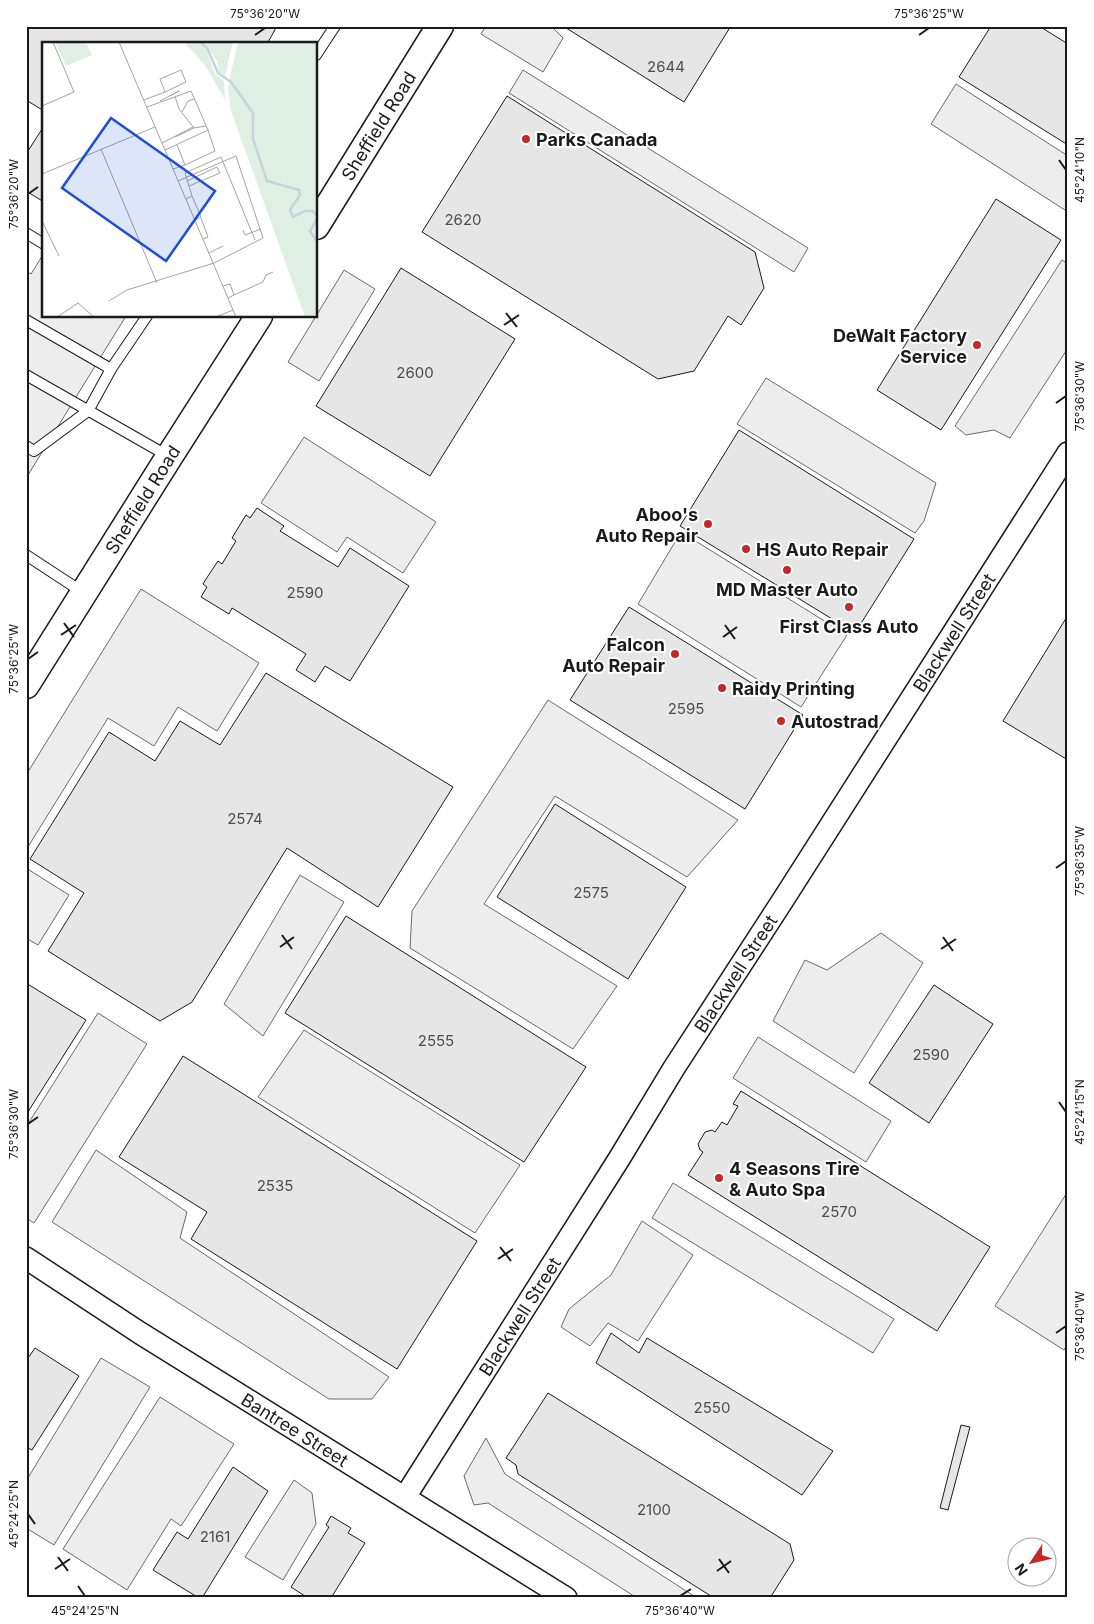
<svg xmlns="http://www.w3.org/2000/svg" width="1094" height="1624" font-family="Inter,sans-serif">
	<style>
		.parking { fill: #ededed; stroke: #6a6a6a }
		.building { fill: #e6e6e6; stroke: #1a1a1a }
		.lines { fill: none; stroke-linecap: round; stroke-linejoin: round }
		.service-casing { stroke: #1a1a1a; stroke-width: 12 }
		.minor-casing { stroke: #1a1a1a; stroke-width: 24 }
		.tertiary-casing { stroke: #1a1a1a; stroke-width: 29 }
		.service { stroke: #fff; stroke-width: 10 }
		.minor { stroke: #fff; stroke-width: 21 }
		.tertiary { stroke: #fff; stroke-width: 26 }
		.ticks { fill: none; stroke: #1a1a1a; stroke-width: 2 }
		.poi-dot { fill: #c62828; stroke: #fff; stroke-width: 2 }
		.labels { text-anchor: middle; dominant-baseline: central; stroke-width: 4; stroke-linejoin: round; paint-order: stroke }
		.number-label { font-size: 15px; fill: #4d4d4d }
		.street-label { font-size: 18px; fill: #1a1a1a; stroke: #fff }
		.poi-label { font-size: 18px; font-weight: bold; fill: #1a1a1a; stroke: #fff; text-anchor: start }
		.inset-river { fill: none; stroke: #c6d2dc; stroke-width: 2.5 }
		.inset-road { fill: none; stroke: #a3a3a3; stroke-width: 1 }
		.view { fill: #1d4ed8; fill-opacity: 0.15; stroke: #1d4ed8; stroke-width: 2.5 }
		.inset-edge { fill: none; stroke: #1a1a1a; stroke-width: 2.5 }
		.neatline { fill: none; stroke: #1a1a1a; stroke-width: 2 }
		.ticks-label { font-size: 12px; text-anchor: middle; fill: #1a1a1a }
	</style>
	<rect width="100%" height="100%" fill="#fff"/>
	<g class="parking">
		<polygon points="486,26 551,26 563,38 543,72 481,34"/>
		<polygon points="523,70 808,248 794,272 509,93"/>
		<polygon points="956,84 1068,156 1068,212 931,124"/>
		<polygon points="44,253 44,316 126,316 28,475 26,474 26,271 31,274"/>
		<polygon points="1062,260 1068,264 1068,348 1010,438 994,430 966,435 955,426"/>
		<polygon points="344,270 375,289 319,381 288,362"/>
		<polygon points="766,378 936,483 924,521 915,533 737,424"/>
		<polygon points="304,437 436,522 403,573 347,537 337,552 261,503"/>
		<polygon points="681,532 847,635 801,707 638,604"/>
		<polygon points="141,589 259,663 217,731 178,707 154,746 108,718 26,850 26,775"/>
		<polygon points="548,700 738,820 687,877 555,796 484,904 617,986 573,1049 410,948 412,911"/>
		<polygon points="26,868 69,895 38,945 26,938"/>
		<polygon points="300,875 344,902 263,1036 224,1004"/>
		<polygon points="881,933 923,963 854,1073 773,1021 805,960 827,970"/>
		<polygon points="98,1013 147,1044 34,1223 26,1218 26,1127"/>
		<polygon points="304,1030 520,1165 475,1233 258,1097"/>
		<polygon points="758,1037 891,1121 866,1162 733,1078"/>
		<polygon points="96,1150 187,1212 180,1238 389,1377 372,1399 329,1399 52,1222"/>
		<polygon points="673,1183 894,1319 873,1353 652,1218"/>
		<polygon points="1068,1191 1068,1343 1064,1350 995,1306"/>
		<polygon points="642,1221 693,1255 638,1341 608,1323 590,1346 561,1327 569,1309 611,1275"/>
		<polygon points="101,1358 150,1387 54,1545 26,1528 26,1481"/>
		<polygon points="160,1397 234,1444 181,1526 171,1519 127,1590 63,1549"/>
		<polygon points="486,1438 505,1474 697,1598 637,1598 488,1503 474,1505 464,1476"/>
		<polygon points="294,1480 312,1493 316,1524 283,1580 245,1557"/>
	</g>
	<g class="building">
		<polygon points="26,26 277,26 267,44 44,44 44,111 26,100"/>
		<polygon points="563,26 724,26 729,29 684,102"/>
		<polygon points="991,26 1039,26 1068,44 1068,145 959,77"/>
		<polygon points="507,96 755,252 764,288 741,325 728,316 694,371 658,379 422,232"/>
		<polygon points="44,126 44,202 26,191 26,154"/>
		<polygon points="996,199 1061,240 941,430 877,390"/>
		<polygon points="401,268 515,339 430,476 316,406"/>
		<polygon points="739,430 914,539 855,633 680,526"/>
		<polygon points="257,508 284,526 280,531 338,567 350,548 409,586 350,681 325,666 315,682 296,670 306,654 232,608 229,614 201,597 207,587 203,584 206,579 218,561 222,564 236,541 232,538 235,533 246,515 250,518"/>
		<polygon points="629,607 803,715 745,809 570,700"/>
		<polygon points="1068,615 1068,760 1003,721"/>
		<polygon points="266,673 453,787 378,907 287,848 192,1002 160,1021 48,951 84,893 30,859 109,732 155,761 180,721 220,745"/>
		<polygon points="555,804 686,887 628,979 497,897"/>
		<polygon points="346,916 586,1067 524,1162 285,1013"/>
		<polygon points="26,983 86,1020 26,1115"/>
		<polygon points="934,985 993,1024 929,1123 869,1083"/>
		<polygon points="183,1056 477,1241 397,1369 191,1239 207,1212 119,1157"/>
		<polygon points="741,1091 990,1247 937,1331 688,1175 703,1152 700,1150 698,1144 705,1132 712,1130 715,1132 722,1122 727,1125 738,1106 733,1104"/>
		<polygon points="611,1333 639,1353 647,1338 833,1451 802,1495 596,1363"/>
		<polygon points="35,1348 79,1376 32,1450 26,1447 26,1361"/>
		<polygon points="548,1393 790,1544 794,1560 770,1598 714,1598 518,1474 516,1465 506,1458"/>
		<polygon points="961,1425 970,1427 948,1510 940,1508"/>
		<polygon points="233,1467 268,1491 202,1598 199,1598 153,1570 177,1532 188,1539"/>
		<polygon points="331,1516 351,1528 348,1533 365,1543 331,1598 308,1598 291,1587 329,1527 326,1525"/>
	</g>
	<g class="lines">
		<defs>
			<g id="service">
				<polyline points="316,55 335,26"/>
				<polyline points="26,233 44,244"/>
				<polyline points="26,320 111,369"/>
				<polyline points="26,375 168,456"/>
				<polyline points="26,446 34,451 88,411 111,369 147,316"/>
				<polyline points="26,555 84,593"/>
			</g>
			<g id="minor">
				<path id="s1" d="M26,1258L140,1333L566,1598"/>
				<path id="s2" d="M405,1497L619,1159L674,1068L783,900L1068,453"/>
			</g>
			<g id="tertiary">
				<path id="s3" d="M316,226L440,26"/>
				<path id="s4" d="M26,685L169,457L259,316"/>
			</g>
		</defs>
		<use href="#service" class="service-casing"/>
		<use href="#minor" class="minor-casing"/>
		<use href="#tertiary" class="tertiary-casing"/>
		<use href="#service" class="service"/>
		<use href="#minor" class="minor"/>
		<use href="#tertiary" class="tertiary"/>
	</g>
	<path class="ticks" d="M255,35L265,28M919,35L929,28M1059,160L1066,170M28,194L38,187M506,313L517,327M504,325L519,315M1056,403L1066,396M64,623L74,637M725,625L735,639M61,635L76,625M723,637L737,627M28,659L38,652M1056,868L1066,861M282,935L292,949M943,937L953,951M280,947L294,937M941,949L956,939M1059,1102L1066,1112M28,1124L38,1117M500,1247L511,1261M498,1259L513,1249M1056,1333L1066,1326M28,1514L35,1524M58,1557L68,1571M719,1559L729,1573M55,1569L70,1559M717,1571L731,1561M78,1586L85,1596M680,1596L691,1589"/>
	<g class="poi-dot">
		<circle cx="526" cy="139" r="5"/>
		<circle cx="977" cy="345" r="5"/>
		<circle cx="708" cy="524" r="5"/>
		<circle cx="746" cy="549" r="5"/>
		<circle cx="787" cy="570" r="5"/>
		<circle cx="849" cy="607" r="5"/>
		<circle cx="675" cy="654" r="5"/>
		<circle cx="722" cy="688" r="5"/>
		<circle cx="781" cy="721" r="5"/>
		<circle cx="719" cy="1178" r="5"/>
	</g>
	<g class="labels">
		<g class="number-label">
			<text x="666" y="66">2644</text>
			<text x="463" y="219">2620</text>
			<text x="415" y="372">2600</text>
			<text x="305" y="592">2590</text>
			<text x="686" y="708">2595</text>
			<text x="245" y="818">2574</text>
			<text x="591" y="892">2575</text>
			<text x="436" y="1040">2555</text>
			<text x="931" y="1054">2590</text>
			<text x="275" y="1185">2535</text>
			<text x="839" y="1211">2570</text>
			<text x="712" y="1407">2550</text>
			<text x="654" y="1509">2100</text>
			<text x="215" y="1536">2161</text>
		</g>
		<g class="street-label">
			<text stroke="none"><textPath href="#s3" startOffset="118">Sheffield Road</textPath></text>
			<text stroke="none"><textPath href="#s4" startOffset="219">Sheffield Road</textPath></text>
			<text stroke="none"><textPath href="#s2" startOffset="1024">Blackwell Street</textPath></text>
			<text stroke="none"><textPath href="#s2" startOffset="619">Blackwell Street</textPath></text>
			<text stroke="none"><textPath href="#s2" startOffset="214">Blackwell Street</textPath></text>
			<text stroke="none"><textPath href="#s1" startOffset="319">Bantree Street</textPath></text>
		</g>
		<g class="poi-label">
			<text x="536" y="139">Parks Canada</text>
			<text x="967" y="335" text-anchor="end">DeWalt Factory<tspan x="967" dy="21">Service</tspan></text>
			<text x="698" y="514" text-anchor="end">Aboo's<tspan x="698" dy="21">Auto Repair</tspan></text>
			<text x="756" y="549">HS Auto Repair</text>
			<text x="787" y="589" text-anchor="middle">MD Master Auto</text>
			<text x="849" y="626" text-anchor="middle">First Class Auto</text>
			<text x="665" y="644" text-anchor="end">Falcon<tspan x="665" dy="21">Auto Repair</tspan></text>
			<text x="732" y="688">Raidy Printing</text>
			<text x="791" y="721">Autostrad</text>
			<text x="729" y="1168">4 Seasons Tire<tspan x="729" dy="21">&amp; Auto Spa</tspan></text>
		</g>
	</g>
	<g transform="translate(42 42)">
		<rect width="275" height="275" fill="#fff"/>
		<path d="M13,0H44L50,13L24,24ZM196,0H275V275H263L189,69L186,44Z" fill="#e0efe3"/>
		<path d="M142,0H156L164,7L173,32L182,39L183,58L163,23ZM161,0H191L183,34L176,29L175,19Z" fill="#e0efe3"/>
		<path class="inset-river" d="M158,0L165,6L176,31L189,40L211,71V97L225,139L257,148L258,153L248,168L251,175L263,169H271L275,174M275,177L268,189L275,200"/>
		<path class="inset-road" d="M77,0L194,275M133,54L137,67L152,86L164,84M102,58L123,50L144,40L139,28L118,37L123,50M118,59L137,49L128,54M0,64L32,50L11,0M105,65L149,49L166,88M140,70L146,59L152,57M133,95L152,86M120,101L151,85M59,107L115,241M123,108L166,88L173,109L143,123M131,127L143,123L135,103M0,132L113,85M145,139L175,125L178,131L147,144M150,154L159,175L153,178M144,157L150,154L143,131L179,115L213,198M159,176L166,195L161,197M0,179L17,214M201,188L203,193L219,187M167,211L181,204M181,244L188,242L192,253L186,256M192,253L221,240L224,233L231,230M67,259L85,248L172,221L221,196L194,114L136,139M15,275L36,261L52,275M174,275L191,268"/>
		<path class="view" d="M69,76L173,149L124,219L20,146Z"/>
		<rect width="275" height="275" class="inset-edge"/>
	</g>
	<rect width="1094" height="1624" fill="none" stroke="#ffffff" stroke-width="55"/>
	<g transform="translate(1032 1562) rotate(235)"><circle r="24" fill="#ffffff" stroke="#a3a3a3"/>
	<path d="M0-4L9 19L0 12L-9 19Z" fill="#c62828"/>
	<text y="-8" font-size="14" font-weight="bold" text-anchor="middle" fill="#1a1a1a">N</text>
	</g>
	<rect x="28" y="28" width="1038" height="1568" class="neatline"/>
	<g class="ticks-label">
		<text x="265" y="18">75°36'20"W</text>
		<text x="929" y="18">75°36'25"W</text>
		<text transform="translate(1080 170) rotate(-90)" y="4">45°24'10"N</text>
		<text transform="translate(14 194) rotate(-90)" y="4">75°36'20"W</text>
		<text transform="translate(1080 396) rotate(-90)" y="4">75°36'30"W</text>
		<text transform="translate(14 659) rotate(-90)" y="4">75°36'25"W</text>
		<text transform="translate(1080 861) rotate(-90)" y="4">75°36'35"W</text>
		<text transform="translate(1080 1112) rotate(-90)" y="4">45°24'15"N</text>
		<text transform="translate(14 1124) rotate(-90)" y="4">75°36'30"W</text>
		<text transform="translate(1080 1326) rotate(-90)" y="4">75°36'40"W</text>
		<text transform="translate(14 1514) rotate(-90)" y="4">45°24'25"N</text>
		<text x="85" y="1615">45°24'25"N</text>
		<text x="680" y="1615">75°36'40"W</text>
	</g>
</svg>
